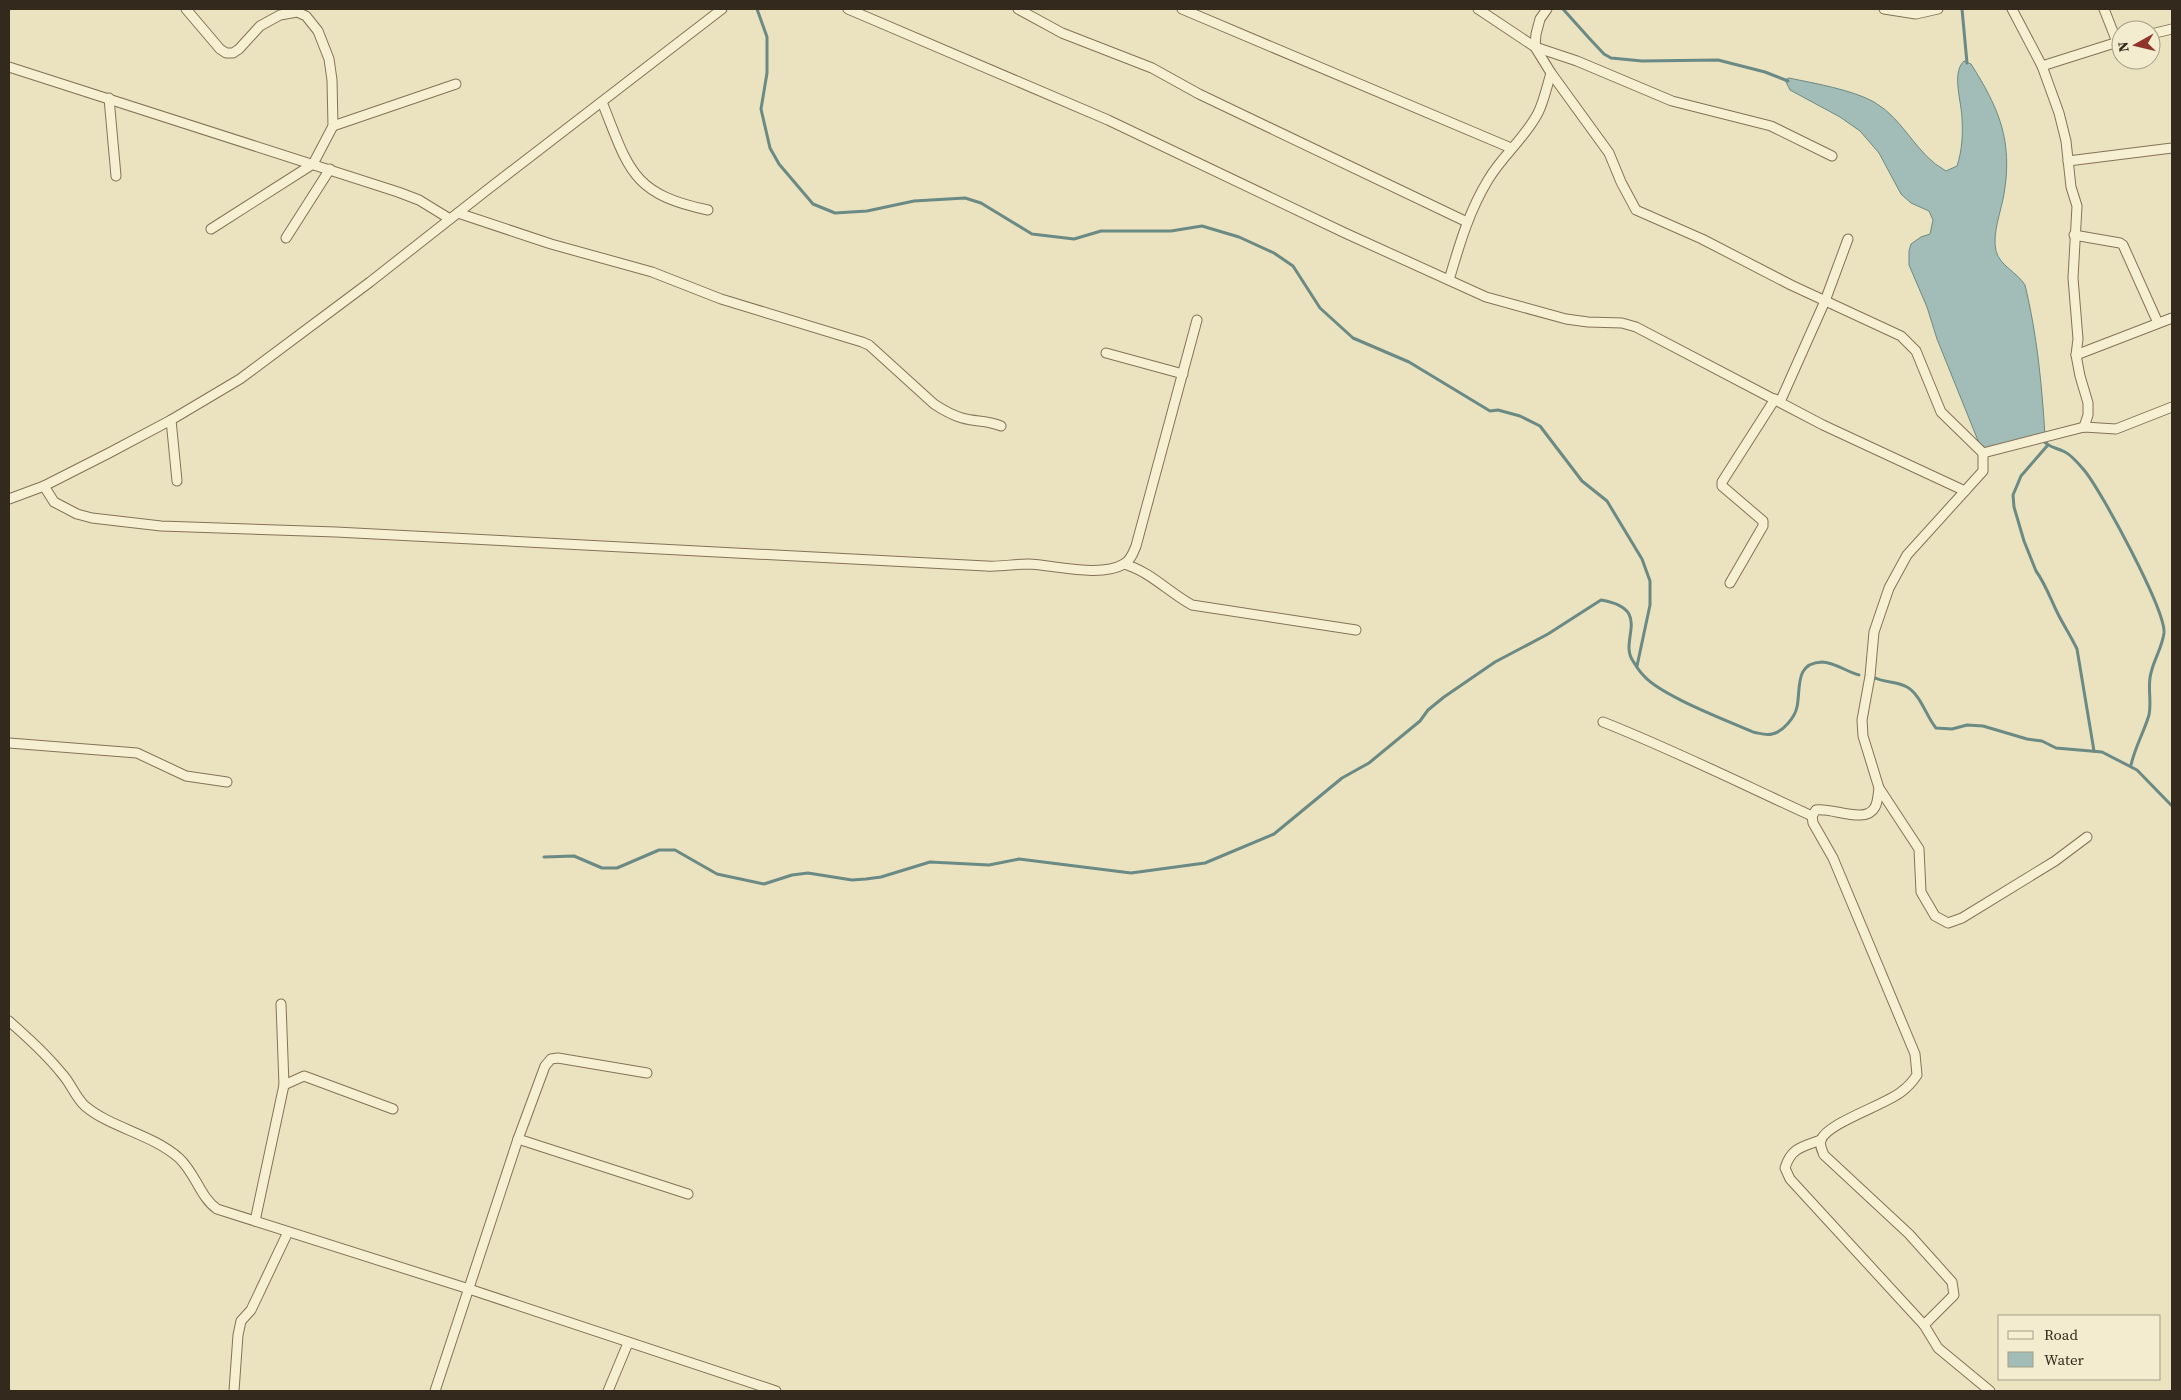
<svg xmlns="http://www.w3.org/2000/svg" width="2181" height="1400" font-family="'Source Serif 4',serif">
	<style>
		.water { fill: #a2bdb8; stroke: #6a8a85 }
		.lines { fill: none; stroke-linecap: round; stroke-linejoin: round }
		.stream { stroke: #6a8a85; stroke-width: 3 }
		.street-casing { stroke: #837358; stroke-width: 11 }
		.street { stroke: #f7efd1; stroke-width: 9 }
	</style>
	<rect width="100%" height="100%" fill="#ebe2bf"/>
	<path class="water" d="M1964,61L1971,64C1999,108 2013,141 2004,194C2001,212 1992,233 1996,251C2000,266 2017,272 2025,285C2037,334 2042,386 2045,436L1983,453L1937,339L1927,307L1909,265V251L1911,244L1921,237L1930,234L1933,220L1929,211L1911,203L1901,194L1879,153L1860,131L1840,117L1790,90L1785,80L1789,78C1813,83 1853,90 1874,102C1904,119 1916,155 1946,171L1957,166C1962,151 1963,135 1962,119C1962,103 1951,73 1964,61Z"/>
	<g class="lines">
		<g class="stream">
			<polyline points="757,9 767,37 767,73 761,109 770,148 779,164 813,204 835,213 867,211 914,201 965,198 981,203 1032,234 1074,239 1101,231 1171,231 1202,226 1239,237 1274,253 1293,266 1320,308 1353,338 1409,362 1490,411 1498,410 1520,416 1540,426 1582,481 1607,501 1642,559 1650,581 1650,605 1637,666"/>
			<polyline points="1563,9 1589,38 1604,54 1611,58 1642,61 1718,60 1765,72 1788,81"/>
			<polyline points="1962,9 1967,63"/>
			<path d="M2042,439C2049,448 2055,447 2065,452C2071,455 2079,464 2084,470C2101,490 2166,611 2164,633C2162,648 2154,659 2151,673C2147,686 2152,701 2149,715C2144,732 2135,747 2131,765"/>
			<path d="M2047,446L2021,476L2013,495L2014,507L2024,541L2036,571C2045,583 2051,600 2058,614C2064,626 2071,636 2077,649L2094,751"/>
			<path d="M1873,677C1884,683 1897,681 1907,687C1921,695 1926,716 1936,728L1952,729L1967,725L1983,726L2027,739L2042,741L2056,748L2102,752L2137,770L2172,806"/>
			<path d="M544,857L574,856L602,868H617L659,850H675L717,874L764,884L792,875L808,873L852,880L866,879L881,877L930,862L989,865L1019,859L1131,873L1205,863L1274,834L1342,778L1369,763L1420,721L1428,710L1444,697L1495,662L1548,634L1601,600C1654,609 1618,640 1633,661C1636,666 1640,672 1644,676C1662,696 1726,720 1753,732C1759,733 1766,736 1772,734C1783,732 1795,717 1797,707C1801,689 1794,663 1822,662C1834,662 1847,672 1859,675"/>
		</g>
		<defs>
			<g id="street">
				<polyline points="186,9 220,49 226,53 233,53 239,49 260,26 280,15 297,12 306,16 318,31 329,59 332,80 333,126 313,164 211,229"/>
				<polyline points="848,9 1108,120 1345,233 1486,297 1566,319 1588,322 1622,323 1636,327 1823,425 1965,491"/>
				<polyline points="1018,9 1062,33 1152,68 1199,94 1467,222"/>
				<polyline points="1182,9 1511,148"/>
				<polyline points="1478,9 1535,47 1577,61 1672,101 1771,126 1832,156"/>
				<polyline points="1547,9 1540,19 1536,34 1535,47 1551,73 1609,153 1621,182 1636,210 1702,239 1791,285 1901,336 1916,351 1941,412 1983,453 2084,427 2116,429 2172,407"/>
				<polyline points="1884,9 1916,14 1938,9"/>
				<polyline points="2012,9 2042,66 2059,113 2066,141 2071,187 2077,206 2073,278 2078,339 2076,355 2080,376 2088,403 2088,415 2084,427"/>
				<polyline points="2104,9 2117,42"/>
				<polyline points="2151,34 2172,29"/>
				<polyline points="2042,66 2121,41"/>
				<polyline points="9,67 398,192 419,200 450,219"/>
				<polyline points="109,98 116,176"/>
				<path d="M602,102C629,169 631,194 708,210"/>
				<polyline points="333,126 456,84"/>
				<polyline points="2068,161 2172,148"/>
				<path d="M458,213L551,244L652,272L721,299L862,342L869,345L934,404C943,410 952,415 962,418C976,422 988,420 1001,426"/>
				<polyline points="2074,235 2120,243 2123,245 2158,323"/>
				<polyline points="286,238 330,169"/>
				<path d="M1449,280C1459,246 1469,211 1488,180C1502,156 1525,138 1538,113C1544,101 1547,86 1551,73"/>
				<polyline points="1106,353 1183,374"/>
				<polyline points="2076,355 2172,318"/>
				<polyline points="1780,402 1825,301 1848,239"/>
				<polyline points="171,420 177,481"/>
				<polyline points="1983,453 1983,471 1907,555 1889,588 1874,632 1870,676 1862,720 1863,736 1879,788 1919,849 1921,892 1935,916 1948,923 1962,918 2055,861 2087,837"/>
				<path d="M44,486L54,502L77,514L92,518L161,526L336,532L986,566C1000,567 1014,564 1028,564C1055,565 1100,578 1124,564C1131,560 1133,553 1136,546L1197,320"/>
				<polyline points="9,499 44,486 109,453 171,420 240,379 370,282 487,190 722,9"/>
				<path d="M1124,564C1151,572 1168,592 1192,605L1356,630"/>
				<polyline points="1730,583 1763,526 1763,521 1722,486 1722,482 1775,399"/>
				<path d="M1603,722C1674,750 1742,784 1812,816"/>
				<polyline points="9,743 137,753 186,776 227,782"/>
				<path d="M1879,788C1878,794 1878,802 1875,807C1866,825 1832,807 1816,810L1812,816L1813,823L1833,858L1915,1054L1917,1075C1913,1081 1908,1087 1901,1092C1885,1105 1827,1123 1821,1140C1819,1145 1822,1150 1824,1155L1909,1234L1952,1282L1954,1295L1924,1325L1938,1348L1990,1391"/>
				<path d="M9,1021C28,1038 47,1055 63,1075C71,1084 76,1098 85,1106C111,1128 152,1134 179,1158C196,1174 200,1197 217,1209L469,1289L776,1391"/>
				<polyline points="284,1085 304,1076 393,1109"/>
				<polyline points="518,1139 545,1066 551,1059 558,1058 647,1073"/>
				<path d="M1821,1140C1802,1147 1791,1148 1785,1168L1790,1179L1924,1325"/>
				<polyline points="255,1221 284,1085 281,1004"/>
				<polyline points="234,1391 238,1335 241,1321 251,1310 288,1232"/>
				<polyline points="435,1391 518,1139 688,1194"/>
				<polyline points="608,1391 628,1343"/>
			</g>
		</defs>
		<use href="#street" class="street-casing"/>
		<use href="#street" class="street"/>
	</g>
	<rect width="2181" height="1400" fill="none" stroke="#33291c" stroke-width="20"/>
	<rect x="1998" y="1315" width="162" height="65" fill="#f3ecce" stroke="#a69e87"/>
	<rect x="2008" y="1331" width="25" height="8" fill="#f7efd1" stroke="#a69e87"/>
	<text x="2044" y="1340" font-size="15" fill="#33291c">Road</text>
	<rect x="2008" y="1352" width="25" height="15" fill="#a2bdb8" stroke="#a69e87"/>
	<text x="2044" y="1365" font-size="15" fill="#33291c">Water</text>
	<g transform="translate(2136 45) rotate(262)"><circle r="24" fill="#f3ecce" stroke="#a69e87"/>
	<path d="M0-4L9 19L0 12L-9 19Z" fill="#8f352b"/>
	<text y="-8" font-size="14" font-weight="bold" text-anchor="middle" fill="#33291c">N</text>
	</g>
</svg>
